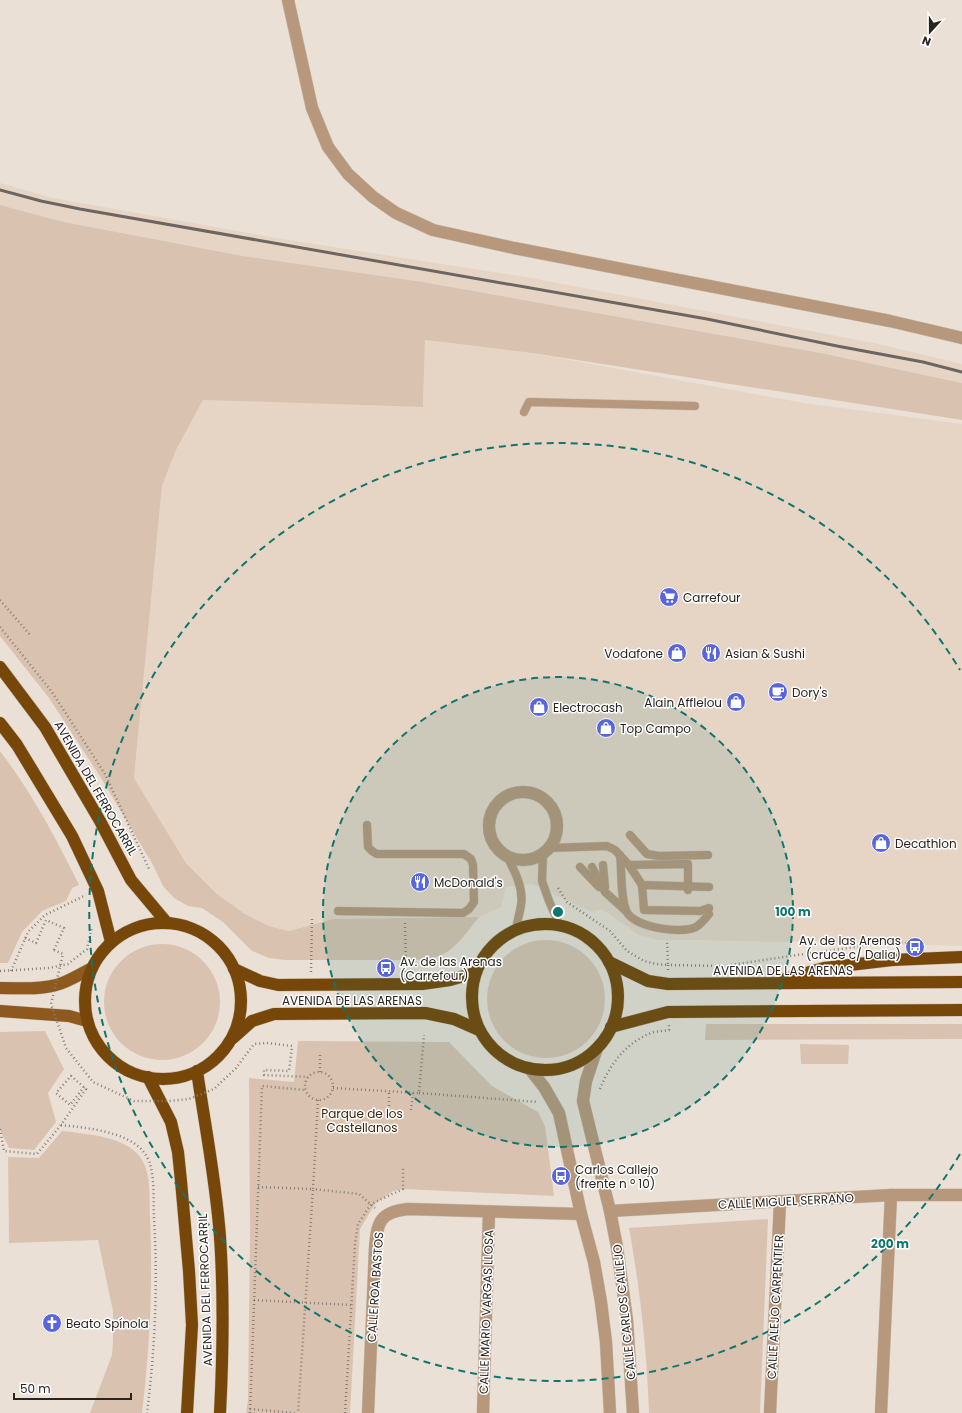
<svg xmlns="http://www.w3.org/2000/svg" width="962" height="1413" font-family="Poppins,sans-serif">
	<style>
		.built { fill: #e6d5c5 }
		.green { fill: #d9c3b0 }
		.lines { fill: none; stroke-linecap: round; stroke-linejoin: round }
		.lane-casing { stroke: #c8beb4; stroke-width: 9 }
		.street-casing { stroke: #c8beb4; stroke-width: 13 }
		.primary-casing { stroke: #c8beb4; stroke-width: 13 }
		.highway-casing { stroke: #c8beb4; stroke-width: 13 }
		.path { stroke: #867e76; stroke-width: 2.5; stroke-dasharray: 1 3; stroke-linecap: butt }
		.lane { stroke: #b7987c; stroke-width: 8 }
		.street { stroke: #b7987c; stroke-width: 12 }
		.primary { stroke: #8e591e; stroke-width: 12 }
		.highway { stroke: #77470a; stroke-width: 12 }
		.rail { stroke: #6d6660; stroke-width: 3 }
		.path-bridge { stroke: #867e76; stroke-width: 2.5; stroke-dasharray: 1 3; stroke-linecap: butt }
		.ring { fill: none; stroke: #0f766e; stroke-width: 2; stroke-dasharray: 7 5 }
		.labels { text-anchor: middle; dominant-baseline: central; stroke-width: 3; stroke-linejoin: round; paint-order: stroke }
		.poi-label { font-size: 12px; fill: #292420; stroke: #fff; text-anchor: start }
		.street-label { font-size: 12px; fill: #292420; stroke: #fff }
		.park-label { font-size: 12px; fill: #3d250b; stroke: #fff }
		.centre { fill: #0f766e; stroke: #fff; stroke-width: 2 }
		.ring-label { font-size: 12px; text-anchor: middle; font-weight: bold; fill: #0f766e; stroke: #fff; stroke-width: 3; stroke-linejoin: round; paint-order: stroke }
	</style>
	<rect width="100%" height="100%" fill="#ebe0d5"/>
	<g class="built">
		<polygon points="0,183 53,198 282,239 526,277 879,344 962,364 962,383 821,353 423,282 243,256 64,222 0,205"/>
		<polygon points="425,340 532,353 804,403 962,424 962,946 805,941 776,942 702,940 658,940 639,935 602,909 592,912 532,884 506,887 501,907 479,917 333,919 289,931 269,926 245,914 217,894 186,863 134,778 162,486 176,450 203,400 423,407"/>
	</g>
	<g class="green">
		<path d="M0,205L64,222L243,256L423,282L821,353L962,383V420L532,353L425,340L423,407L203,400L176,450L162,486L134,778L186,863L217,894L245,914L269,926L289,931L333,919L479,917C468,930 456,950 439,956C431,959 422,959 414,960H285L269,958L252,951L223,922L202,908L188,906L174,898L163,886L153,865L101,778L49,698L0,636Z"/>
		<path d="M0,751C32,793 56,838 79,885L72,888L66,901L42,911L22,932L8,963H0Z"/>
		<circle cx="546" cy="999" r="59"/>
		<circle cx="162" cy="1002" r="58"/>
		<polygon points="706,1024 962,1024 962,1039 705,1040"/>
		<polygon points="45,1031 64,1069 48,1093 56,1122 34,1150 9,1148 0,1130 0,1032"/>
		<polygon points="298,1041 449,1042 492,1086 538,1112 545,1126 554,1196 403,1189 393,1191 375,1204 360,1229 350,1413 246,1413 248,1400 250,1235 249,1078 294,1082"/>
		<polygon points="800,1044 849,1045 848,1064 801,1064"/>
		<path d="M62,1131C86,1134 125,1136 140,1157C152,1173 149,1197 150,1216C153,1282 150,1348 142,1413H90L112,1355L113,1341V1311L98,1240L9,1243L8,1157L39,1158Z"/>
		<path d="M768,1219L760,1413H649C647,1351 640,1289 629,1228Z"/>
	</g>
	<g class="lines">
		<defs>
			<g id="lane">
				<polyline points="524,412 529,402 695,406"/>
				<polyline points="630,835 647,854 659,856 708,855"/>
				<polyline points="549,848 607,846 615,850 629,865 642,885 644,910 700,911 709,908"/>
				<polyline points="543,854 542,881 549,901 560,926"/>
				<path d="M620,855C622,870 620,903 628,914C640,928 680,934 696,927C701,924 705,919 709,914"/>
				<path d="M507,856C514,870 524,888 521,905C520,913 517,921 516,930"/>
				<polyline points="603,865 605,887"/>
				<polyline points="629,865 688,864 688,890"/>
				<polyline points="580,867 599,887"/>
				<polyline points="592,867 605,892 626,911"/>
				<polyline points="642,885 709,887"/>
				<polyline points="338,911 463,913 469,909 474,902 473,865 471,859 464,854 377,854 372,851 368,847 367,825"/>
			</g>
			<g id="street">
				<polyline points="288,0 312,108 328,147 348,174 373,197 396,213 433,230 514,248 890,321 962,338"/>
				<circle cx="523" cy="826" r="34"/>
				<polyline points="597,1048 586,1081 583,1101 610,1211 617,1247 627,1320 633,1413"/>
				<polyline points="529,1068 544,1087 559,1113 581,1214 594,1262 601,1302 606,1342 610,1413"/>
				<polyline points="610,1211 891,1195 962,1195"/>
				<path d="M368,1413L375,1249C377,1223 379,1212 408,1209L581,1214"/>
				<polyline points="483,1413 489,1212"/>
				<polyline points="770,1413 780,1202"/>
				<polyline points="881,1413 891,1195"/>
			</g>
			<g id="primary">
				<path d="M0,988C18,988 38,990 56,985C68,982 80,974 92,968"/>
				<polyline points="0,1011 69,1016 87,1021"/>
			</g>
			<g id="highway">
				<polyline points="0,667 45,727 100,821 131,880 167,923"/>
				<polyline points="0,723 17,745 72,836 98,891 111,942"/>
				<circle cx="163" cy="1001" r="78"/>
				<circle cx="545" cy="997" r="73"/>
				<polyline points="609,962 648,981 668,984 962,982"/>
				<polyline points="234,969 260,981 278,985 422,984 450,980 475,973"/>
				<polyline points="785,979 824,968 892,960 962,957"/>
				<polyline points="611,1027 668,1012 962,1010"/>
				<polyline points="233,1038 252,1021 274,1014 425,1013 454,1019 479,1030"/>
				<path d="M197,1071C205,1126 216,1181 220,1237C224,1295 223,1355 220,1413"/>
				<polyline points="148,1077 171,1122 178,1152 181,1181 189,1271 192,1325 187,1413"/>
			</g>
		</defs>
		<use href="#lane" class="lane-casing"/>
		<use href="#street" class="street-casing"/>
		<use href="#primary" class="primary-casing"/>
		<use href="#highway" class="highway-casing"/>
		<g class="path">
			<polyline points="0,600 31,636"/>
			<polyline points="0,627 52,692 105,774 150,871"/>
			<polyline points="558,888 567,902 610,931 627,951 644,961 656,964 668,965 667,940"/>
			<polyline points="405,923 406,972"/>
			<polyline points="25,938 36,943 46,920 64,928 54,950"/>
			<polyline points="668,970 668,965 724,966 797,955 892,942 922,944"/>
			<polyline points="0,971 49,968 68,964 87,949 92,927"/>
			<polyline points="11,971 28,932 45,915 84,896 84,897"/>
			<polyline points="311,972 312,918"/>
			<polyline points="267,1043 292,1046 289,1071 264,1070 264,1075 308,1077"/>
			<polyline points="320,1072 320,1053"/>
			<circle cx="319" cy="1086" r="14"/>
			<polyline points="333,1088 419,1093 424,1035"/>
			<path d="M600,1089C610,1064 627,1041 654,1032C659,1031 664,1031 669,1030V1025"/>
			<polyline points="419,1093 538,1102"/>
			<polyline points="318,1100 313,1189 359,1194 375,1208"/>
			<polyline points="389,1106 389,1092"/>
			<polyline points="411,1110 413,1093"/>
			<path d="M61,1125C87,1128 125,1131 143,1151C146,1155 149,1160 150,1164C155,1182 153,1201 154,1219C158,1284 155,1349 147,1413"/>
			<polyline points="0,1129 4,1151 37,1154 61,1125 86,1089 71,1076 56,1093 70,1105 84,1087"/>
			<polyline points="258,1187 313,1189 298,1413"/>
			<polyline points="254,1300 351,1305"/>
			<polyline points="250,1409 295,1413"/>
			<polyline points="250,1413 262,1086 305,1090"/>
			<polyline points="345,1413 355,1244 358,1224 371,1204 403,1189 403,1167"/>
		</g>
		<use href="#lane" class="lane"/>
		<use href="#street" class="street"/>
		<use href="#primary" class="primary"/>
		<use href="#highway" class="highway"/>
		<polyline class="rail" points="0,190 41,201 80,209 707,319 837,346 923,362 962,372"/>
		<polyline class="path-bridge" points="54,950 63,954 51,1004 66,1048 93,1082 134,1101 169,1101 189,1099 214,1089 236,1068 254,1044 267,1043"/>
	</g>
	<circle cx="558" cy="912" r="235" fill="#0f766e" fill-opacity=".12"/>
	<g class="ring">
		<circle cx="558" cy="912" r="235"/>
		<path d="M960 1154A469 469 0 1 1 960 670"/>
	</g>
	<defs>
		<symbol id="supermarket-disc" viewBox="-11 -11 22 22"><circle r="9.5" fill="#5965dc" stroke="#fff"/><path d="M-6-5.5h2.5l.6 2H6L4.5 2H-2.5L-4.4-4H-6ZM-1.5 3.2a1.3 1.3 0 1 0 .1 0ZM3 3.2a1.3 1.3 0 1 0 .1 0Z" fill="#fff"/></symbol>
		<symbol id="shop-disc" viewBox="-11 -11 22 22"><circle r="9.5" fill="#5965dc" stroke="#fff"/><path d="M-5-2.5h2.3a2.7 3.5 0 0 1 5.4 0H5L5.5 6h-11ZM-1.5-2.5h3a1.5 2.3 0 0 0-3 0Z" fill="#fff"/></symbol>
		<symbol id="restaurant-disc" viewBox="-11 -11 22 22"><circle r="9.5" fill="#5965dc" stroke="#fff"/><path d="M-5-6h1v4h1v-4h1v4h1v-4h1v5L-1.5 .5V6h-2V.5L-5-1ZM5-6V6H3V1.5H1.5Q1.5-4 5-6Z" fill="#fff"/></symbol>
		<symbol id="cafe-disc" viewBox="-11 -11 22 22"><circle r="9.5" fill="#5965dc" stroke="#fff"/><path d="M-5.5-4.5H6V0H3Q3 3.5 0 3.5H-2.5Q-5.5 3.5-5.5 0ZM3-3.2v2h1.7v-2ZM-6 4.5H4V6H-6Z" fill="#fff"/></symbol>
		<symbol id="bus-disc" viewBox="-11 -11 22 22"><circle r="9.5" fill="#5965dc" stroke="#fff"/><path d="M-5-6H5V4H4V6H2V4H-2V6H-4V4H-5ZM-3.5-4V0h7V-4ZM-3.5 1.2v1.5H-2V1.2ZM2 1.2v1.5H3.5V1.2Z" fill="#fff"/></symbol>
		<symbol id="church-disc" viewBox="-11 -11 22 22"><circle r="9.5" fill="#5965dc" stroke="#fff"/><path d="M-1.2-6h2.4v3.5h3.3v2.4h-3.3V6h-2.4V-.1h-3.3v-2.4h3.3Z" fill="#fff"/></symbol>
	</defs>
	<g fill-rule="evenodd">
		<use href="#supermarket-disc" x="658" y="586" width="22" height="22"/>
		<use href="#shop-disc" x="666" y="642" width="22" height="22"/>
		<use href="#restaurant-disc" x="700" y="642" width="22" height="22"/>
		<use href="#cafe-disc" x="767" y="681" width="22" height="22"/>
		<use href="#shop-disc" x="725" y="691" width="22" height="22"/>
		<use href="#shop-disc" x="528" y="696" width="22" height="22"/>
		<use href="#shop-disc" x="595" y="717" width="22" height="22"/>
		<use href="#shop-disc" x="870" y="832" width="22" height="22"/>
		<use href="#restaurant-disc" x="409" y="871" width="22" height="22"/>
		<use href="#bus-disc" x="904" y="936" width="22" height="22"/>
		<use href="#bus-disc" x="375" y="957" width="22" height="22"/>
		<use href="#bus-disc" x="550" y="1165" width="22" height="22"/>
		<use href="#church-disc" x="41" y="1312" width="22" height="22"/>
	</g>
	<g class="labels">
		<g class="poi-label">
			<text x="683" y="597">Carrefour</text>
			<text x="663" y="653" text-anchor="end">Vodafone</text>
			<text x="725" y="653">Asian &amp; Sushi</text>
			<text x="792" y="692">Dory's</text>
			<text x="722" y="702" text-anchor="end">Alain Afflelou</text>
			<text x="553" y="707">Electrocash</text>
			<text x="620" y="728">Top Campo</text>
			<text x="895" y="843">Decathlon</text>
			<text x="434" y="882">McDonald's</text>
			<text x="901" y="940" text-anchor="end">Av. de las Arenas<tspan x="901" dy="14">(cruce c/ Dalia)</tspan></text>
			<text x="400" y="961">Av. de las Arenas<tspan x="400" dy="14">(Carrefour)</tspan></text>
			<text x="575" y="1169">Carlos Callejo<tspan x="575" dy="14">(frente n º 10)</tspan></text>
			<text x="66" y="1323">Beato Spínola</text>
		</g>
		<g class="street-label">
			<text transform="translate(96 788) rotate(60)">AVENIDA DEL FERROCARRIL</text>
			<text x="783" y="970">AVENIDA DE LAS ARENAS</text>
			<text x="352" y="1000">AVENIDA DE LAS ARENAS</text>
			<text transform="translate(786 1201) rotate(-3)">CALLE MIGUEL SERRANO</text>
			<text transform="translate(375 1287) rotate(-86)">CALLE ROA BASTOS</text>
			<text transform="translate(205 1290) rotate(-92)">AVENIDA DEL FERROCARRIL</text>
			<text transform="translate(775 1307) rotate(-87)">CALLE ALEJO CARPENTIER</text>
			<text transform="translate(486 1312) rotate(-88)">CALLE MARIO VARGAS LLOSA</text>
			<text transform="translate(624 1312) rotate(-96)">CALLE CARLOS CALLEJO</text>
		</g>
		<g class="park-label">
			<text x="362" y="1113">Parque de los<tspan x="362" dy="14">Castellanos</tspan></text>
		</g>
	</g>
	<circle cx="558" cy="912" r="6" class="centre"/>
	<g class="ring-label">
		<text x="793" y="916">100 m</text>
		<text x="890" y="1248">200 m</text>
	</g>
	<g transform="translate(930 32) rotate(201)" stroke="#ffffff" stroke-width="3" paint-order="stroke">
	<path d="M0-3L7 15L0 10L-7 15Z" fill="#292420"/>
	<text y="-6" font-size="11" font-weight="bold" text-anchor="middle" fill="#292420">N</text>
	</g>
	<path d="M14 1393v6h117v-6" fill="none" stroke="#292420" stroke-width="2"/>
	<text x="20" y="1393" font-size="12" fill="#292420" stroke="#ffffff" stroke-width="3" paint-order="stroke">50 m</text>
</svg>
